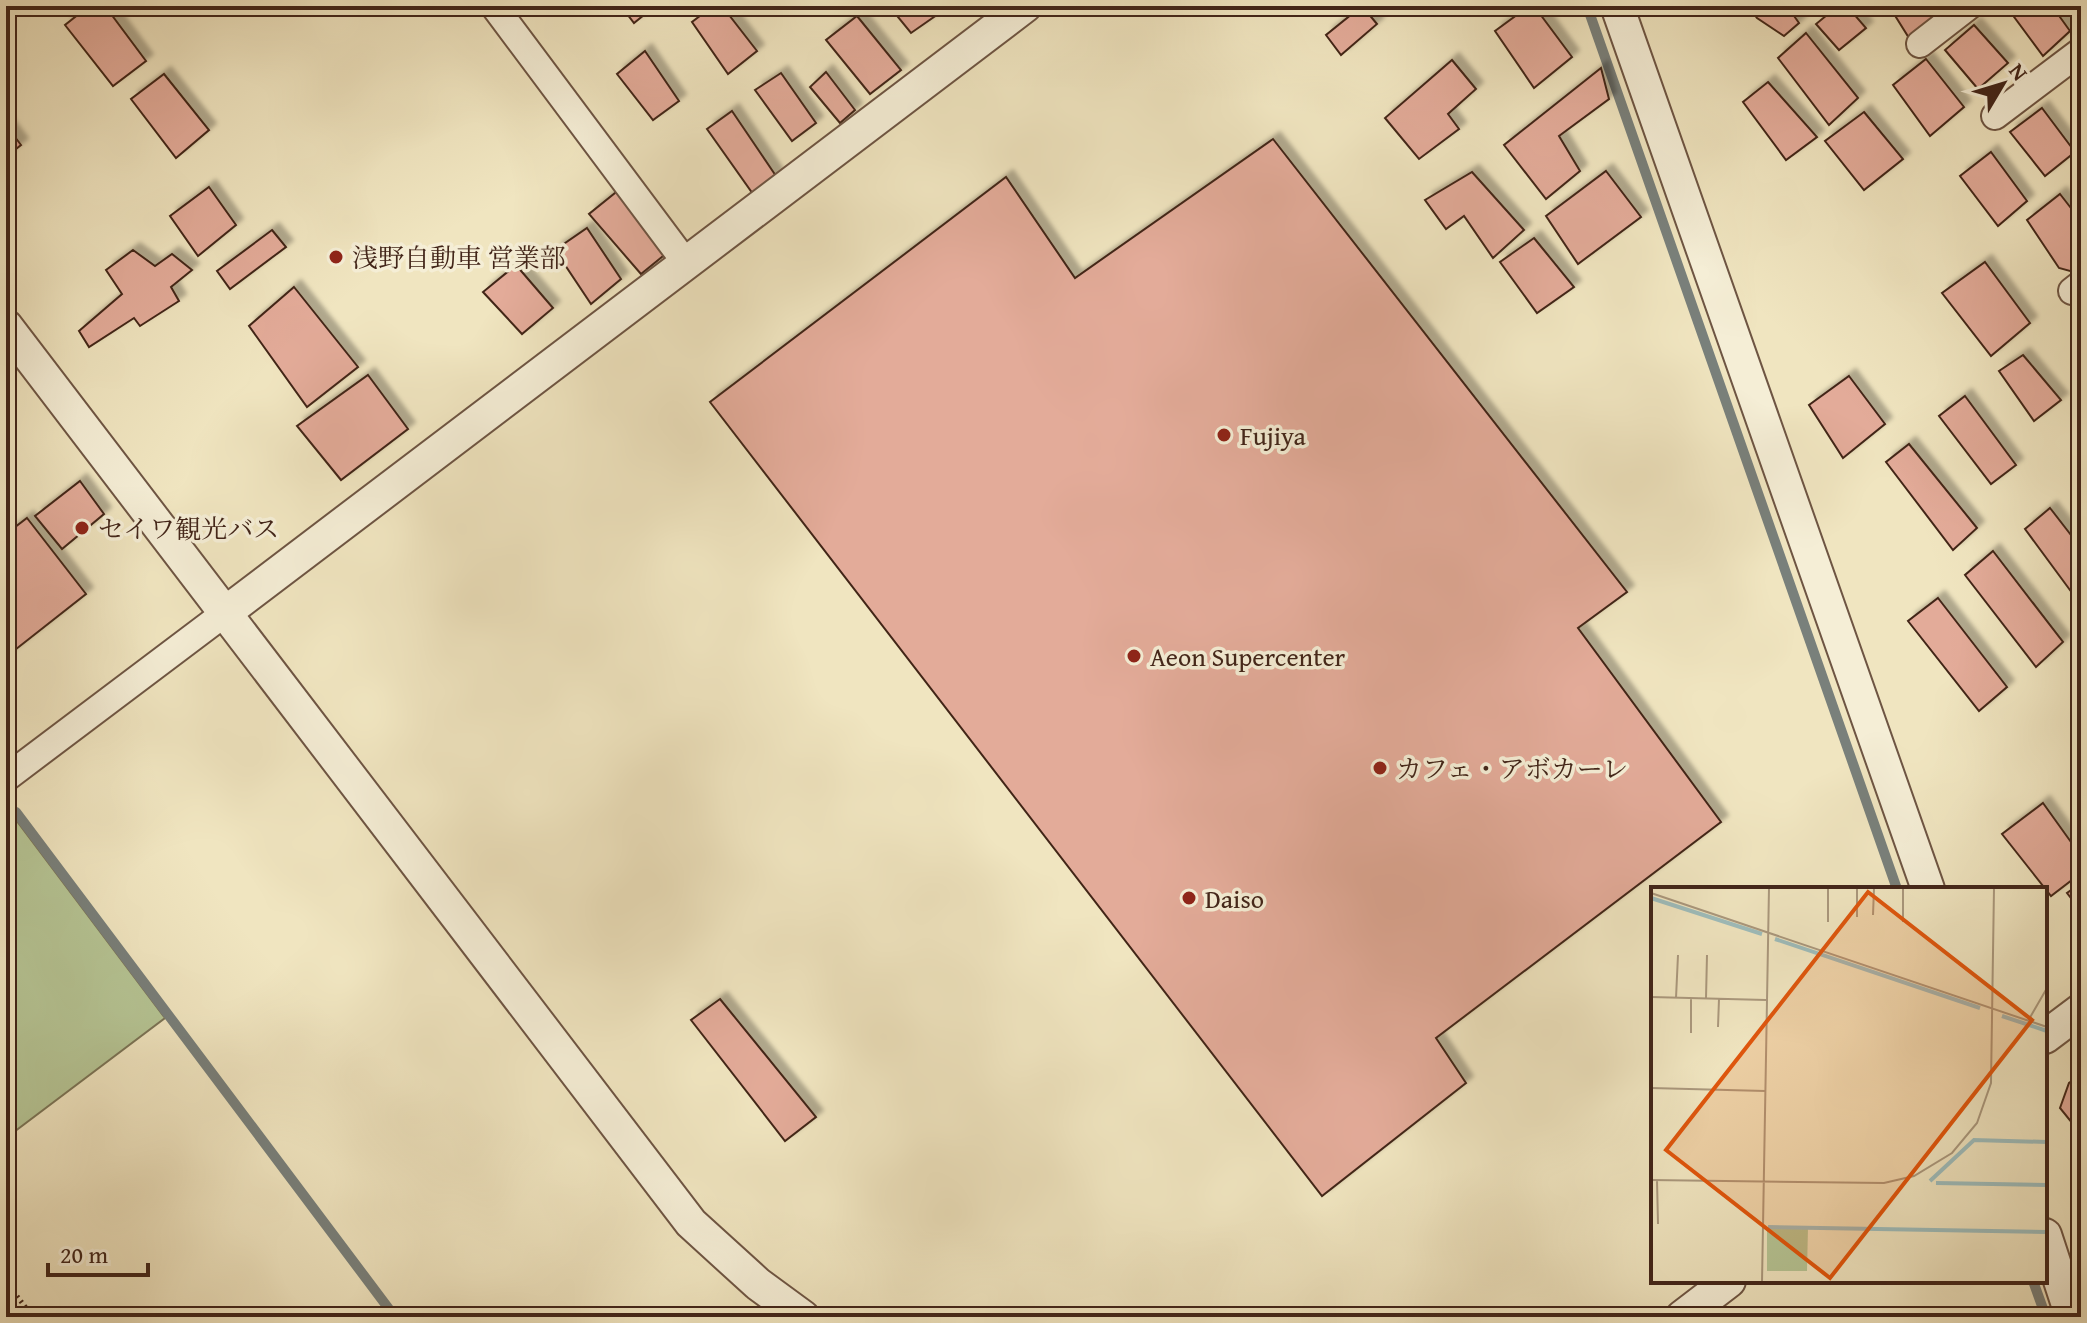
<svg xmlns="http://www.w3.org/2000/svg" width="2087" height="1323" font-family="'Gentium Book Plus','Noto Serif JP',serif">
	<style>
		.green { fill: #b6c595; stroke: #7c7557; stroke-width: 2 }
		.lines { fill: none; stroke-linecap: round; stroke-linejoin: round }
		.stream { stroke: #79807b; stroke-width: 10 }
		.building { fill: #e3ab99; stroke: #422519; stroke-width: 2; filter: url(#shadow) }
		.minor-casing { stroke: #6e5543; stroke-width: 30 }
		.tertiary-casing { stroke: #6e5543; stroke-width: 36 }
		.path { stroke: #422519; stroke-width: 5; stroke-dasharray: 2 4; stroke-linecap: butt }
		.minor { stroke: #f5eed6; stroke-width: 26 }
		.tertiary { stroke: #f5eed6; stroke-width: 32 }
		.poi-dot { fill: #8f2418; stroke: #f5eed6; stroke-width: 3 }
		.labels { text-anchor: middle; dominant-baseline: central; stroke-width: 7; stroke-linejoin: round; paint-order: stroke }
		.poi-label { font-size: 26px; fill: #422519; stroke: #f5eed6; text-anchor: start }
		.inset-river { fill: none; stroke: #9ebdbc; stroke-width: 4 }
		.inset-road { fill: none; stroke: #aa987d; stroke-width: 2 }
		.view { fill: #e0560d; fill-opacity: 0.15; stroke: #e0560d; stroke-width: 4 }
		.inset-edge { fill: none; stroke: #422519; stroke-width: 4 }
	</style>
	<defs>
		<filter id="shadow"><feDropShadow dx="7" dy="-7" stdDeviation="2" flood-color="#0004"/></filter>
	</defs>
	<rect width="100%" height="100%" fill="#f0e5c0"/>
	<filter id="stains"><feTurbulence type="fractalNoise" baseFrequency=".0025" numOctaves="4"/><feColorMatrix values="0 0 0 0 .2 0 0 0 0 .09 0 0 0 0 .02 0 0 0 .5 -.17"/></filter>
	<radialGradient id="worn" r=".72"><stop offset=".6" stop-color="#630" stop-opacity="0"/><stop offset="1" stop-color="#630" stop-opacity=".3"/></radialGradient>
	<polygon class="green" points="7,808 165,1018 6,1138 6,809"/>
	<g class="lines">
		<g class="stream">
			<polyline points="1587,6 1897,889"/>
			<polyline points="16,812 395,1317"/>
			<polyline points="2033,1281 2046,1317"/>
		</g>
	</g>
	<g class="building">
		<polygon points="89,6 105,6 146,61 113,86 65,25"/>
		<polygon points="621,6 655,6 634,23"/>
		<polygon points="713,6 722,6 757,51 728,74 692,22"/>
		<polygon points="889,6 936,6 941,12 911,33"/>
		<polygon points="1362,6 1377,24 1341,55 1326,35"/>
		<polygon points="1529,6 1534,6 1572,57 1534,88 1495,31"/>
		<polygon points="1748,6 1787,6 1799,23 1784,36 1757,18"/>
		<polygon points="1838,6 1847,6 1866,28 1839,50 1816,24"/>
		<polygon points="1889,6 1945,6 1947,8 1909,38"/>
		<polygon points="2006,6 2052,6 2070,31 2043,56"/>
		<polygon points="857,16 901,70 870,94 826,40"/>
		<polygon points="1974,25 2008,63 1978,89 1945,50"/>
		<polygon points="1806,33 1858,98 1829,125 1778,58"/>
		<polygon points="645,51 679,101 653,120 617,74"/>
		<polygon points="1926,59 1964,107 1930,136 1893,85"/>
		<polygon points="1452,60 1476,89 1448,114 1459,129 1419,159 1385,118"/>
		<polygon points="1601,68 1609,99 1559,136 1580,171 1546,199 1504,145"/>
		<polygon points="826,72 855,110 840,123 810,87"/>
		<polygon points="781,73 816,123 792,141 755,90"/>
		<polygon points="164,74 209,130 176,158 131,99"/>
		<polygon points="1768,82 1817,137 1786,160 1743,102"/>
		<polygon points="2042,108 2075,152 2045,176 2010,132"/>
		<polygon points="732,111 776,176 753,194 707,129"/>
		<polygon points="1864,112 1903,159 1864,190 1825,141"/>
		<polygon points="6,125 21,145 6,157"/>
		<polygon points="1273,139 1627,592 1578,628 1721,822 1436,1038 1466,1083 1322,1196 710,402 1006,177 1075,278"/>
		<polygon points="1991,152 2027,201 1998,226 1960,176"/>
		<polygon points="1606,171 1641,217 1578,264 1546,216"/>
		<polygon points="1472,172 1524,230 1493,258 1464,216 1446,229 1425,200"/>
		<polygon points="209,187 236,225 198,256 170,216"/>
		<polygon points="620,189 668,252 641,274 589,214"/>
		<polygon points="2060,194 2081,221 2081,274 2059,268 2027,220"/>
		<polygon points="587,228 621,279 591,304 555,250"/>
		<polygon points="272,230 286,247 230,289 217,271"/>
		<polygon points="1534,238 1574,287 1537,313 1500,262"/>
		<polygon points="133,250 155,266 172,254 192,270 171,287 179,301 140,326 134,318 89,347 79,331 122,294 106,270"/>
		<polygon points="1985,262 2030,323 1991,356 1942,293"/>
		<polygon points="516,265 553,308 522,334 483,292"/>
		<polygon points="294,287 358,367 307,407 249,326"/>
		<polygon points="2023,355 2061,400 2034,421 1999,371"/>
		<polygon points="368,375 408,429 341,480 297,426"/>
		<polygon points="1849,376 1885,424 1843,458 1809,405"/>
		<polygon points="1965,396 2016,465 1991,484 1939,416"/>
		<polygon points="1909,444 1977,528 1953,550 1886,462"/>
		<polygon points="80,481 104,514 62,549 35,516"/>
		<polygon points="2050,508 2081,548 2081,605 2025,529"/>
		<polygon points="27,518 86,594 6,657 6,534"/>
		<polygon points="1993,551 2063,642 2036,667 1965,575"/>
		<polygon points="1938,598 2007,687 1979,711 1908,621"/>
		<polygon points="2043,803 2081,856 2081,873 2051,896 2002,834"/>
		<polygon points="2081,883 2081,911 2067,893"/>
		<polygon points="720,999 816,1117 785,1141 691,1020"/>
		<polygon points="2081,1075 2081,1134 2060,1108 2069,1083"/>
	</g>
	<g class="lines">
		<defs>
			<g id="minor">
				<polyline points="494,6 686,263"/>
				<polyline points="1920,44 1969,6"/>
				<polyline points="1995,116 2081,51"/>
				<polyline points="2072,291 2081,284"/>
				<polyline points="6,778 225,613"/>
			</g>
			<g id="tertiary">
				<polyline points="1617,6 1928,889"/>
				<polyline points="6,326 691,1223 758,1284 803,1317"/>
				<polyline points="225,613 1025,6"/>
				<polyline points="2045,1037 2081,1010"/>
				<polyline points="2045,1235 2072,1317"/>
				<polyline points="1682,1317 1729,1281"/>
			</g>
		</defs>
		<use href="#minor" class="minor-casing"/>
		<use href="#tertiary" class="tertiary-casing"/>
		<polyline class="path" points="6,1282 33,1317"/>
		<use href="#minor" class="minor"/>
		<use href="#tertiary" class="tertiary"/>
	</g>
	<g class="poi-dot">
		<circle cx="336" cy="257" r="8"/>
		<circle cx="1224" cy="435" r="8"/>
		<circle cx="82" cy="528" r="8"/>
		<circle cx="1134" cy="656" r="8"/>
		<circle cx="1380" cy="768" r="8"/>
		<circle cx="1189" cy="898" r="8"/>
	</g>
	<g class="labels">
		<g class="poi-label">
			<text x="352" y="257">浅野自動車 営業部</text>
			<text x="1240" y="435">Fujiya</text>
			<text x="98" y="528">セイワ観光バス</text>
			<text x="1150" y="656">Aeon Supercenter</text>
			<text x="1396" y="768">カフェ・アボカーレ</text>
			<text x="1205" y="898">Daiso</text>
		</g>
	</g>
	<g transform="translate(1651 887)">
		<rect width="396" height="396" fill="#f0e5c0"/>
		<path d="M116,341H157L156,384H116Z" fill="#b6c595"/>
		<path class="inset-river" d="M0,11L111,47M124,52L329,121M351,129L396,144M279,294L323,253L396,255M285,296L396,298M117,340L396,345"/>
		<path class="inset-road" d="M206,1V30M0,6L396,140M222,28L223,1M177,35V1M252,35V1M0,110L115,113M25,111L27,68M55,111L56,68M377,134L396,101M67,140L68,112M40,146V111M0,201L114,204M0,293L233,296L263,289L301,266L326,236L340,196L343,1M6,293L7,337M111,395L118,1"/>
		<path class="view" d="M217,5L381,133L179,391L15,263Z"/>
		<rect width="396" height="396" class="inset-edge"/>
	</g>
	<rect width="2087" height="1323" fill="none" stroke="#f0e5c0" stroke-width="32"/>
	<rect x="8" y="8" width="2071" height="1307" fill="none" stroke="#422519" stroke-width="4"/>
	<rect x="16" y="16" width="2055" height="1291" fill="none" stroke="#422519" stroke-width="2"/>
	<g transform="translate(2003 84) rotate(52)" stroke="#f5eed6" stroke-width="6" paint-order="stroke">
	<path d="M0-6L14 30L0 20L-14 30Z" fill="#422519"/>
	<text y="-12" font-size="22" font-weight="bold" text-anchor="middle" fill="#422519">N</text>
	</g>
	<path d="M48 1263v12h100v-12" fill="none" stroke="#422519" stroke-width="4"/>
	<text x="60" y="1263" font-size="24" fill="#422519" stroke="#f5eed6" stroke-width="6" paint-order="stroke">20 m</text>
	<rect width="100%" height="100%" filter="url(#stains)"/>
	<rect width="100%" height="100%" fill="url(#worn)"/>
</svg>
